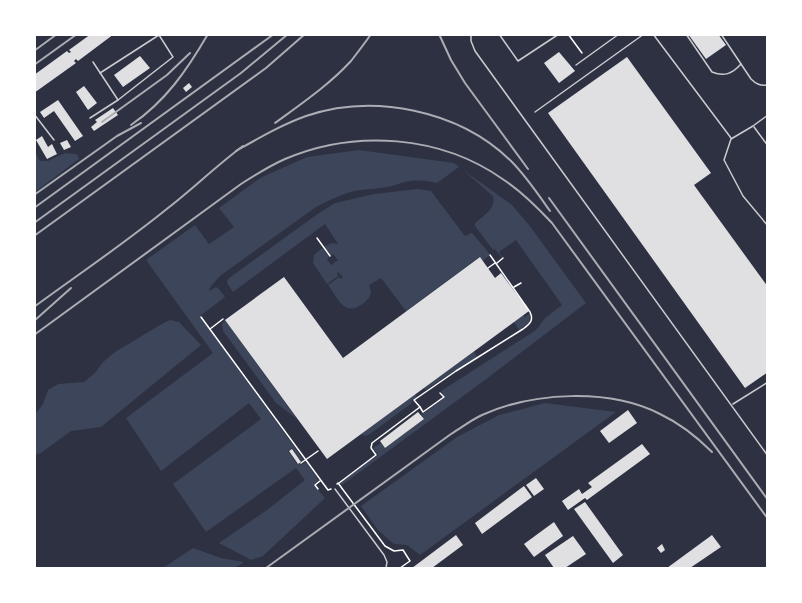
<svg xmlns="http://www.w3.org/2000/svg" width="802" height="603" font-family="'Fira Sans',sans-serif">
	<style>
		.green { fill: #3c4559 }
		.building { fill: #e0e0e3 }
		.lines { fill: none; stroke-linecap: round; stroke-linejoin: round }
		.path { stroke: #fff; stroke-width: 1.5 }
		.service { stroke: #caccd0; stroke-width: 1.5 }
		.rail { stroke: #abadb3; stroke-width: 2 }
	</style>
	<rect width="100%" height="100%" fill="#2d3142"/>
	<g class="green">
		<path d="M359,150L454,163L459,167L437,183C417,179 411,180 392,186C380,189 367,189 355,191C341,194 328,201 316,207L220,276L211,286L209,290V291L216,287L218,288L225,297L200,316L303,459L301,461L292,448L288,451L297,464L299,463L301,465L306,462L319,481L314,485L325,498L263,556L251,560L219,543L267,510L305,480L296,468L206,532L173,484L261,419L249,403L161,471L126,418L213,353L146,260L195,225L209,244L234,227L219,208L260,178L307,157Z"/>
		<polygon points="35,152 40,161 48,161 65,153 77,154 79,159 35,192"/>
		<path d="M463,170L512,205L529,225L586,303L485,380L342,485L339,483L378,455L373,448L381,443L385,448L424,419L421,415L445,397L441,391L536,330L545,318L562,305L516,240L499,252L502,257H501L495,249L493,250L475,226V223C484,215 496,209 493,196Z"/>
		<path d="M418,189L431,191L465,236L472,233L489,253V256L482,261L479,257L406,311L381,278L369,285L371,292C370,298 368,299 364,303C344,318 339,299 328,285L339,277L341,279L343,277L338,272L337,274L338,276L327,284L313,263L314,255L322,248L329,257L327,259L331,265L338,260L333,254L331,256L324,247L331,243L338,244L325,224L233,292L228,285L227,281L229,278L319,213L335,203L374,194Z"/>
		<polygon points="530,313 529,323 519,330 514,322 523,315 525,317"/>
		<polygon points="170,320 179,322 201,345 101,427 71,431 41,453 35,455 35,412 37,412 43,404 48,390 58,384 84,382 95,373 103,362 115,352 160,325"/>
		<polygon points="225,320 297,419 276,403 223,331 222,324"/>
		<polygon points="474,351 477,357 425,390 424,388"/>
		<polygon points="415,394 417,397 411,401 412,403 370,434 365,436 361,434"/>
		<polygon points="545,403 616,412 420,555 407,545 394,544 378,530 361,506 457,437 499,415"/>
		<polygon points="193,548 221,558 244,562 235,568 163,568"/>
	</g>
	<g class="building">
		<polygon points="91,34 114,34 78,61 76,59 74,61 76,63 34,93 34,75 67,51 69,53 71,52 69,50"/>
		<polygon points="688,34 718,34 726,45 706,59"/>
		<polygon points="559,52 575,71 559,83 544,63"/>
		<polygon points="140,56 150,68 123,87 114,75"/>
		<polygon points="627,57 711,173 694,185 768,287 768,372 745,388 548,113"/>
		<polygon points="189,83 192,87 186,92 183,88"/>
		<polygon points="84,86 97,103 88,110 76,92"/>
		<polygon points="58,100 83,136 75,141 54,111 44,118 40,112"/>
		<polygon points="113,108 118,115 94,131 91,127 97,122 95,120"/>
		<polygon points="42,136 48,147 52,144 57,154 47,159 36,140"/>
		<polygon points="67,140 71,147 64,150 60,143"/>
		<polygon points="480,257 495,278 501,273 529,311 327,459 225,320 284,277 343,358"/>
		<polygon points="628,410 637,423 609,443 600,431"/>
		<polygon points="418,412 424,419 385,448 380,441"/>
		<polygon points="642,444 650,454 587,500 585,498 568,510 562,501 579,489 582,494 592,487 588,483"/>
		<polygon points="292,449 301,462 298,464 289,451"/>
		<polygon points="536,478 544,489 534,496 526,485"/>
		<polygon points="524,486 532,497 482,534 475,523"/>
		<polygon points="585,502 623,555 613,563 574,509"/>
		<polygon points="554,522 563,536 534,557 524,544"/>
		<polygon points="456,535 463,545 432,568 412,568"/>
		<polygon points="712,535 721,547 690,568 667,568"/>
		<polygon points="573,536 586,554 565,568 554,568 545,555"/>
		<polygon points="662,544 665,550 661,553 657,548"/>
	</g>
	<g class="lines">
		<g class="path">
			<polyline points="568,34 582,53"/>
			<polyline points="317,238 330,256"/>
			<polyline points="497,263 503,258"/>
			<polyline points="488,268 495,263"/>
			<polyline points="514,287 521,283"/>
			<polyline points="201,317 328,490 331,489"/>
			<polyline points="210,329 223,319"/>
			<path d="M420,407L414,400L456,371L523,329C530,324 534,320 530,312L490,255"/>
			<polyline points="301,463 318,451"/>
			<polyline points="339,483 376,455 371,448 372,443 420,407 423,412 444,397 440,393"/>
			<polyline points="337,484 338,483 385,546 394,551 403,550 410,561 400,568"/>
			<polyline points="318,489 315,485 320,481"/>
		</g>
		<g class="service">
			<polyline points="471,34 471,41 475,51 768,456"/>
			<polyline points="499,34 518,61 559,34"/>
			<polyline points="653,34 731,138"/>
			<path d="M686,34L712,72C724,77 732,74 741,64"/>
			<path d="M721,34L751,79C756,84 760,86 768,85"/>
			<polyline points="576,65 619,34"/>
			<polyline points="100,73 159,35 173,57 118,100"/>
			<polyline points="535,112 644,34"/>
			<polyline points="34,114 54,140"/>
			<polyline points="768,115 753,126 731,139 724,160 743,196 768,226"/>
			<polyline points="90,118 118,100 93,62"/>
			<polyline points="754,127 768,146"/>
			<polyline points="733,404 768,382"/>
			<polyline points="335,489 384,555 387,562 386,568"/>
		</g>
		<g class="rail">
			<polyline points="439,34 451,60 465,83 528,169"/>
			<polyline points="34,51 57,34"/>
			<polyline points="34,65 77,34"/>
			<polyline points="102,122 167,75 190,53"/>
			<path d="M275,123C301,104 329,85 351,61C358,52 365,43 371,34"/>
			<path d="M131,125C166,101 187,70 208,34"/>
			<path d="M236,151C259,138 281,125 306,116C373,93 459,110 511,161C526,176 538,194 550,211"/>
			<polyline points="34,195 117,136 141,123"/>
			<polyline points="549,198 768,500"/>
			<polyline points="34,208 274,34"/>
			<polyline points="34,223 241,73 288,34"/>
			<polyline points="34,236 266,68 305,34"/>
			<path d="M34,307C79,274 125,243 168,208C194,188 217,165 243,146"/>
			<polyline points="34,321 71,288"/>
			<path d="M34,335L241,184C255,175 269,166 285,159C355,129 441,135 504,180C522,192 537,207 552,223L768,519"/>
			<path d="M266,568L451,434C461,428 471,420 482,415C533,392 609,388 660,414C679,423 697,437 712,452"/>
		</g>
	</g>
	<rect width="802" height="603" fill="none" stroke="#ffffff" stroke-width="72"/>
</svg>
